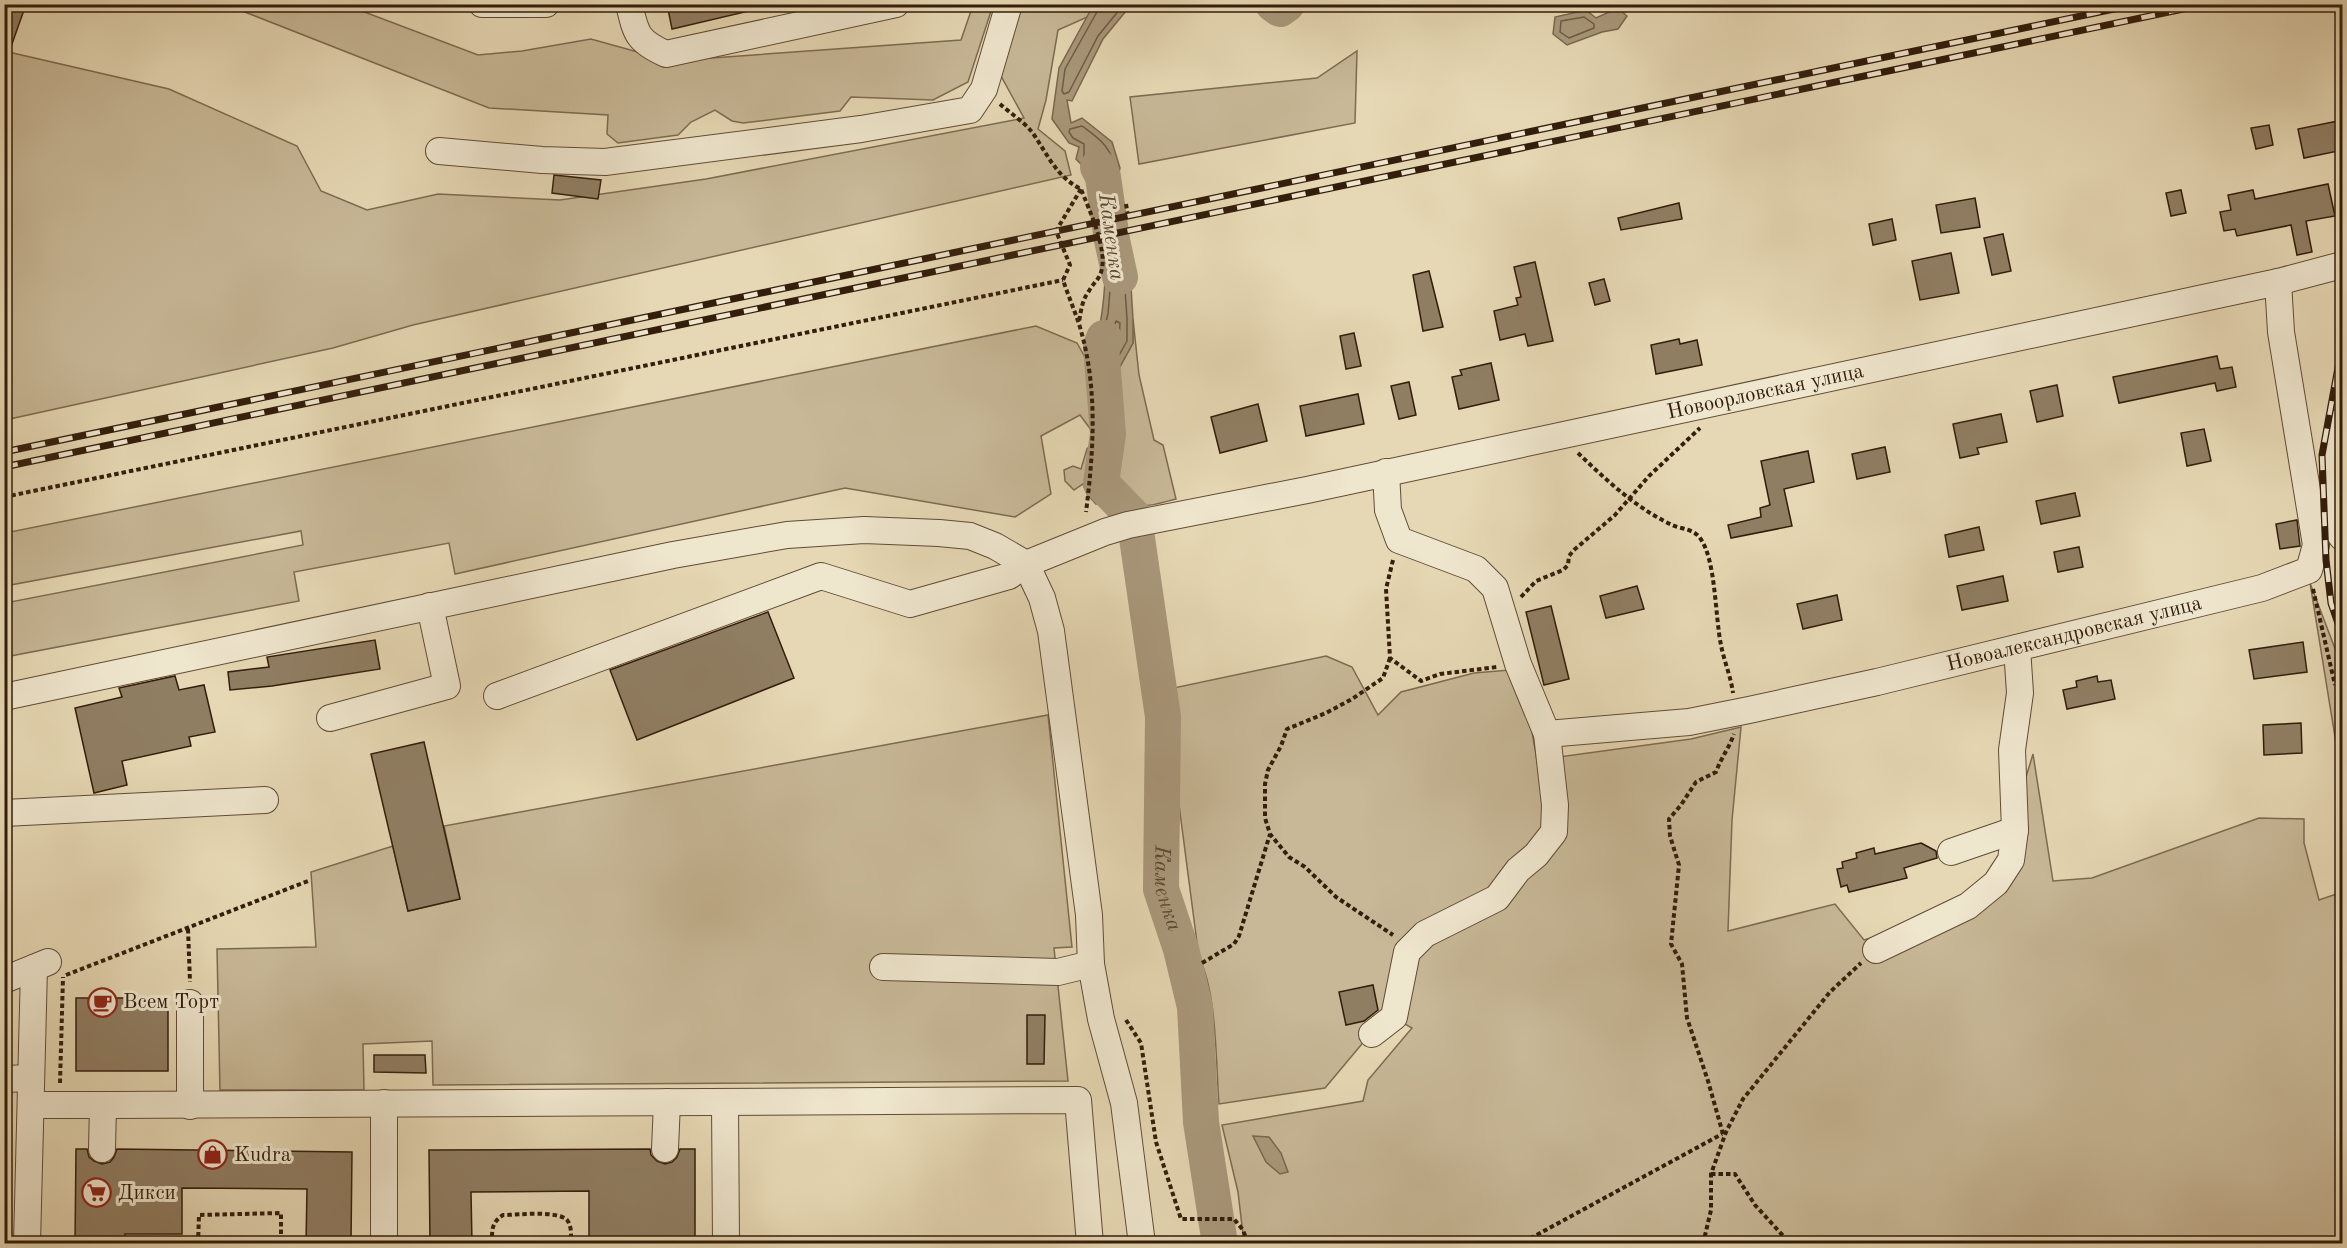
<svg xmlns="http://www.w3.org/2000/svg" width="2347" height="1248" font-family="'Old Standard TT',serif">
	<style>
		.green { fill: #c8b897; stroke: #7e6a51; stroke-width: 1.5 }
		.water { fill: #a9987b; stroke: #7a674e; stroke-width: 1.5 }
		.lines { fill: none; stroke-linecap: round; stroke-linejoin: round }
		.shore { stroke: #6e5a43; stroke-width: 1.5 }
		.river { stroke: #a9987b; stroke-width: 36 }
		.building { fill: #907e63; stroke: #331d0b; stroke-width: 1.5 }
		.minor-casing { stroke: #604c35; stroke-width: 28 }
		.path { stroke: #331d0b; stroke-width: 4; stroke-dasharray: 4.5 3; stroke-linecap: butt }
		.minor { stroke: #efe6ce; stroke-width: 26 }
		.rail-casing { stroke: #331d0b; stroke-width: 7 }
		.rail { stroke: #efe6ce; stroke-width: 4.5; stroke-dasharray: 14; stroke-linecap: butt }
		.labels { text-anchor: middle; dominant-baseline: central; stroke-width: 6; stroke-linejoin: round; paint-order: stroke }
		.street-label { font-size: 21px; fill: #331d0b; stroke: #efe6ce }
		.poi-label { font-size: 21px; fill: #331d0b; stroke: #efe6ce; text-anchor: start }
		.water-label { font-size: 22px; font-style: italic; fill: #5c4832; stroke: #efe6ce }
	</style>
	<rect width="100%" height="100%" fill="#e6d8b4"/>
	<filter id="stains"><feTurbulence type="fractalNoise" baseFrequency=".00333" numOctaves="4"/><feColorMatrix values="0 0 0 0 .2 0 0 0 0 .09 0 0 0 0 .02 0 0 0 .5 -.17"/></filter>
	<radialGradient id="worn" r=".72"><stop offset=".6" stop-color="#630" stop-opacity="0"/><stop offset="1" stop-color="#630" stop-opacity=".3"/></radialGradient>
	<g class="green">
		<polygon points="227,5 346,5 478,55 522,51 591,39 670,61 961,40 973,5 993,5 968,82 933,100 851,97 840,111 743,123 732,121 715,110 691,122 678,135 618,143 607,134 608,115 489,108"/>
		<polygon points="1018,5 1105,5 1101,11 1058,30 1046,100 1038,129 1065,151 1071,175 413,325 333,348 5,420 4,51 169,89 297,146 321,191 367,210 438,194 560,200 706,179 1024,118 1001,76 1002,51"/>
		<polygon points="1357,51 1355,123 1139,164 1130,97 1317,78"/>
		<path d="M1133,319L1139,375L1154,440L1163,445L1176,499C1152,505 1139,512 1118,495L1096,504L1087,494L1083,484L1074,490L1065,481L1064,470L1073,466L1081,469L1087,449L1097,438L1080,415L1041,436L1051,494L1015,517L845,488L455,574L449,543L294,572L299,601L5,657V603L303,545L301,531L5,586V533L1036,326L1077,343L1090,366L1096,386L1107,390L1133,343Z"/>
		<polygon points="2310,583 2342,667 2342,780"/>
		<path d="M1326,656L1352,667L1378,715L1401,692L1474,673L1510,670L1528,710L1537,760L1691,739L1741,727L1732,820L1728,931L1835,904L1864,940L1988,903L2033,754L2053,881L2092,878L2259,818L2304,819V843L2319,900L2342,892V1243H1244L1238,1192L1222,1125L1363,1101L1368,1080L1412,1028L1387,1014L1325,1088L1219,1104C1216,1066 1217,991 1199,958L1164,690Z"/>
		<polygon points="1048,715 1072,947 1054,948 1068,1081 433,1085 432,1041 363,1044 364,1090 220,1090 217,949 316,947 311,872 393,846 408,911 460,899 444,826"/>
	</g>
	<g class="water">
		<path d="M1094,4L1131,5L1103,39L1072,101L1067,100L1071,123L1082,118L1112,142L1120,168L1115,189L1120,204L1118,214H1101L1093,203C1101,183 1089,173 1076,159L1079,147L1069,143L1052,119L1059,68Z"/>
		<polygon points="1618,8 1627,16 1618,29 1602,32 1567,45 1553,34 1555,17 1586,10 1596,18"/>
		<path d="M1115,226L1120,249L1129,255L1133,319V343L1107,390L1094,373C1095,352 1099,332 1102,312C1106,285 1106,257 1105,230Z"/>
		<polygon points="1253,1136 1269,1137 1281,1153 1288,1172 1280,1174 1266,1162"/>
	</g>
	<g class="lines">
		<g class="shore">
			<polyline points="1098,4 1098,10 1065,69 1062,91 1064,94 1069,92 1098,36 1124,4"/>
			<polygon points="1584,17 1594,24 1594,28 1569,38 1560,32 1561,21"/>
			<path d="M1082,126C1097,137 1116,150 1113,171C1111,187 1108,189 1113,204L1111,208H1105L1101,203C1106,180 1097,175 1084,158V144L1073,138L1069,132L1070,129Z"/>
			<polygon points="1113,254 1116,254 1123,260 1127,319 1127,341 1108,375 1105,377 1100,371 1103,333 1108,314"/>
			<polygon points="1116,321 1120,323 1119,339 1112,348 1109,345"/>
		</g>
		<g class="river">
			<polyline points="1273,4 1280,9 1287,4"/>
			<polyline points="1098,167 1103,177 1112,240 1120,277"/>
			<polyline points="1104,338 1101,346 1108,434 1101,483 1134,517"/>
			<path id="s1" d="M1136,531L1163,717L1161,889L1181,949L1195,1007L1201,1122L1220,1244"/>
		</g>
	</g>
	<g class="building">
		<polygon points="4,4 24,10 7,58 4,57"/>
		<polygon points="667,4 748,4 749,11 672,29"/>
		<polygon points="2343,120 2343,150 2304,158 2298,129"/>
		<polygon points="2269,125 2273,145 2256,149 2251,128"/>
		<polygon points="554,175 601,180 598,199 552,193"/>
		<polygon points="2328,184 2335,216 2306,221 2312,252 2297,255 2291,225 2237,236 2235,229 2224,231 2220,212 2231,210 2228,195 2253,190 2255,199"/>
		<polygon points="2181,190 2186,213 2171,216 2166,193"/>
		<polygon points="1975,198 1980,227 1941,233 1936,205"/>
		<polygon points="1679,203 1682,219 1621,230 1618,218"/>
		<polygon points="1892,219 1896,240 1873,245 1869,224"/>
		<polygon points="2003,234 2011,271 1992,275 1984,238"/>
		<polygon points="1951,253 1959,293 1920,300 1912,261"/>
		<polygon points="1535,262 1553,341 1528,346 1525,334 1500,340 1494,311 1518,305 1516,298 1521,297 1514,267"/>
		<polygon points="1429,271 1443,327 1423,331 1413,275"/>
		<polygon points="1604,279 1610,301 1595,305 1589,283"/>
		<polygon points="1354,333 1361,366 1346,369 1340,336"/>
		<polygon points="1679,339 1680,344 1697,340 1702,365 1656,374 1651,345"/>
		<polygon points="2217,356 2220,369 2232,367 2236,387 2217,391 2215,383 2119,403 2113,377"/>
		<polygon points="1491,363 1499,400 1459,409 1452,377 1462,375 1460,370"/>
		<polygon points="1409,382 1416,415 1399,419 1391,386"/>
		<polygon points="2057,385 2063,416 2037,422 2030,391"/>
		<polygon points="1358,394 1364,424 1306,436 1300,406"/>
		<polygon points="1258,404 1267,441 1220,453 1211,417"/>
		<polygon points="2001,414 2007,442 1977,448 1979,454 1960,458 1953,424"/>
		<polygon points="2204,429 2211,461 2187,466 2181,433"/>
		<polygon points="1885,447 1890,472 1857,479 1852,454"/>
		<polygon points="1808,451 1814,482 1784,489 1792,526 1731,538 1728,525 1761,517 1760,508 1770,505 1761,461"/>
		<polygon points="2075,493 2080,516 2041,524 2036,501"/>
		<polygon points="2297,520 2300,546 2280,549 2276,524"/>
		<polygon points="1979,527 1984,550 1949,557 1945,535"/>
		<polygon points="2079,547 2083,567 2058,572 2054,552"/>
		<polygon points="2003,576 2008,601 1962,610 1957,586"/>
		<polygon points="1637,586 1644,609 1606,618 1600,596"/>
		<polygon points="1837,595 1842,620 1803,629 1797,604"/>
		<polygon points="1551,606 1569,679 1544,685 1526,612"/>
		<polygon points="768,612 794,678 637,740 610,670"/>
		<polygon points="375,640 380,669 272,686 230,690 228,672 269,667 267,657"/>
		<polygon points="2303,642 2307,672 2254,679 2249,650"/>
		<polygon points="175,676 179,690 204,685 215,732 189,737 191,746 122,761 127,785 94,793 75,708 122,697 119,688"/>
		<polygon points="2097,676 2098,682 2111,680 2115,699 2067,709 2063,690 2077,687 2076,681"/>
		<polygon points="2301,723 2302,753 2264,755 2263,725"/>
		<polygon points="424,742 460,899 408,911 371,754"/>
		<polygon points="1921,843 1936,851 1937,858 1904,868 1907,878 1849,892 1847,885 1841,887 1837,869 1843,868 1842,862 1857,858 1856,853 1874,848 1875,854"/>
		<polygon points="1373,985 1378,1010 1364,1021 1346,1025 1339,992"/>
		<rect x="76" y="998" width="92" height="73"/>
		<polygon points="1027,1015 1045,1015 1044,1064 1027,1064"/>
		<polygon points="374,1055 425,1055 426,1073 374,1072"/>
		<polygon points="76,1149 87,1149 89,1157 94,1161 102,1164 110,1162 114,1157 117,1149 352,1152 351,1244 306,1244 307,1189 182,1188 182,1234 125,1234 125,1244 75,1244"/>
		<polygon points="650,1149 651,1155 657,1161 665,1164 672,1162 677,1157 680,1149 695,1149 695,1244 589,1244 589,1191 471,1192 472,1244 430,1244 429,1150"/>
	</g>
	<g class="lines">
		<defs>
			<g id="minor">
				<polyline points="482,4 546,4"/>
				<path d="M629,4C636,34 637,41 666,54L896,4"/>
				<polyline points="439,151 542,160 605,162 861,129 970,110 984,89 1009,4"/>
				<polyline points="2342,421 2333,472 2333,524 2342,537"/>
				<path id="s2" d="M1386,472L1388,510L1399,540L1476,569L1495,588L1518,664L1547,734L1689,722L1749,710L1877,682L2262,588L2309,570L2316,545L2281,332L2278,282"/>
				<path id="s3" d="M497,696L821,576L910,604L1009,576L1026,564L1105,532L1128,525L1307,490L2278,282L2342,265"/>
				<polyline points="4,697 673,555 787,535 864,530 939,533 970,536 995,546 1026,564 1042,598 1051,631 1089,915 1091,964 1101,1019 1124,1103 1142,1244"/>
				<polyline points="330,718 447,686 430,606"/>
				<polyline points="4,813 265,800"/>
				<polyline points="1951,852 2015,830"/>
				<polyline points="1876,950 1968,906 1996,883 2011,860 2015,830 2012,750 2020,693 2017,648"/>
				<polyline points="883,967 1058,972 1091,964"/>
				<polyline points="4,980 48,962"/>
				<polyline points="190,1003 190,1106"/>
				<polyline points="1372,1034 1394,1017 1407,952 1425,934 1497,898 1518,870 1536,855 1554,832 1555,805 1547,734"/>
				<polyline points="4,1079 31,1078"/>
				<polyline points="725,1102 726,1244"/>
				<polyline points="384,1103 384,1244"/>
				<path d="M31,1105C380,1106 729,1100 1078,1100L1090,1244"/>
				<polyline points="102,1149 103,1105"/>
				<polyline points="665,1149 667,1102"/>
				<polyline points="27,1244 34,968"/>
			</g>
		</defs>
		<use href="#minor" class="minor-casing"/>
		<g class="path">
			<path d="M1000,104C1010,113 1024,122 1032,132C1047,153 1056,177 1081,189C1089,210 1110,253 1100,275C1097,281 1092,285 1089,291C1082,300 1081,311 1079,322"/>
			<path d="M1081,189L1056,231L1070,265L1063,280C1068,295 1074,309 1079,324C1098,385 1094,449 1086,512"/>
			<polyline points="1126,204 1128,216"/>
			<path d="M1578,453C1606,480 1636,508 1672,525C1681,529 1694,529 1700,538C1716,559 1715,617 1721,645C1724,661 1731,677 1733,693"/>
			<polyline points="4,497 1063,280"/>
			<polyline points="2338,557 2339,610 2342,619"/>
			<polyline points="1393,560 1386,589 1390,658 1421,681 1440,674 1497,667"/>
			<polyline points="2313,589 2335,685"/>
			<polyline points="1521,597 1536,581 1563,570 1568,565 1569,556 1574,550 1615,515 1649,476 1700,428"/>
			<polyline points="1390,658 1383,678 1352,699 1326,713 1287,729 1281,746 1268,770 1265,784 1265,818 1270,834 1289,857 1305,867 1336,897 1393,935"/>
			<polyline points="188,929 190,982"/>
			<polyline points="1202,963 1234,944 1239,936 1270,834"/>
			<polyline points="66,975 308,881"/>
			<polyline points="1126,1020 1141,1043 1156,1142 1181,1219 1234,1219 1243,1230 1248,1244"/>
			<polyline points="60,1083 63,977"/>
			<path d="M1723,1134L1708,1081L1687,1018L1682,964L1671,944L1679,865L1670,836L1669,819L1681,805L1696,782L1716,772C1721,758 1729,748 1734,734"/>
			<polyline points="1711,1174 1735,1174 1755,1205 1786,1239 1812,1244"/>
			<polyline points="198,1244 199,1215 281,1213 281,1244"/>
			<path d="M492,1244C492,1230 491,1223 503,1215C517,1215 557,1210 567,1220C572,1226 571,1236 571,1244"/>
			<polyline points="1525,1244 1531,1238 1722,1134"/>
			<polyline points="1703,1244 1711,1210 1711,1174 1726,1132 1743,1099 1830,992 1861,963"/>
		</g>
		<use href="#minor" class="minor"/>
		<defs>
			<g id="rail">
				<polyline points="2342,346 2322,455 2326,560 2331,603 2342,635"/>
				<polyline points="4,452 2138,4"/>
				<polyline points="4,467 2207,4"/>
			</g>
		</defs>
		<use href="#rail" class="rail-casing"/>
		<use href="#rail" class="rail"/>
	</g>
	<defs>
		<symbol id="cafe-ring" viewBox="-11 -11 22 22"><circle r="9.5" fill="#efe6ce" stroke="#8f2418" stroke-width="1.5"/><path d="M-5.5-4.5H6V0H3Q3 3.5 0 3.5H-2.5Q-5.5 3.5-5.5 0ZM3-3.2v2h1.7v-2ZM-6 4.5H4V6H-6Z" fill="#8f2418"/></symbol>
		<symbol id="shop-ring" viewBox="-11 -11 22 22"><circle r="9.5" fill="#efe6ce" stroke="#8f2418" stroke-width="1.5"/><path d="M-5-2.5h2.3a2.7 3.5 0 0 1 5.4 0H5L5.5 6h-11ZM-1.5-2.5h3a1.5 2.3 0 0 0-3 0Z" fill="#8f2418"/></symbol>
		<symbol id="supermarket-ring" viewBox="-11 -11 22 22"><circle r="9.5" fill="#efe6ce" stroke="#8f2418" stroke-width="1.5"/><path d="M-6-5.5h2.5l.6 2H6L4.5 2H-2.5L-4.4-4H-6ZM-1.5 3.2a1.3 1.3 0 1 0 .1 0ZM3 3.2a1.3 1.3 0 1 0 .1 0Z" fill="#8f2418"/></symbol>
	</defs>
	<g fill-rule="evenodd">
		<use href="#cafe-ring" x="86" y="986" width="33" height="33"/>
		<use href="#shop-ring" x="196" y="1138" width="33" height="33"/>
		<use href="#supermarket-ring" x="80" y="1176" width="33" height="33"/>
	</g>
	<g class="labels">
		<g class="street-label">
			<text stroke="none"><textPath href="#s3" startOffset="1323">Новоорловская улица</textPath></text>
			<text stroke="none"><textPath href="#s2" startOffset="872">Новоалександровская улица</textPath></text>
		</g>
		<g class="poi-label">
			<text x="123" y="1002">Всем Торт</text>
			<text x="234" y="1155">Kudra</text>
			<text x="118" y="1193">Дикси</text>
		</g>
		<g class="water-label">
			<text transform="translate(1111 237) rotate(82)">Каменка</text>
			<text stroke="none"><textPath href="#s1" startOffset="360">Каменка</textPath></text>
		</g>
	</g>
	<rect width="2347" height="1248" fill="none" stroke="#e6d8b4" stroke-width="24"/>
	<rect x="6" y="6" width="2335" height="1236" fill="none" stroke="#331d0b" stroke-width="3"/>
	<rect x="12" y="12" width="2323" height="1224" fill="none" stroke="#331d0b" stroke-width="1.5"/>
	<rect width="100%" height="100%" filter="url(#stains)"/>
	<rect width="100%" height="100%" fill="url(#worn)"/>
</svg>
